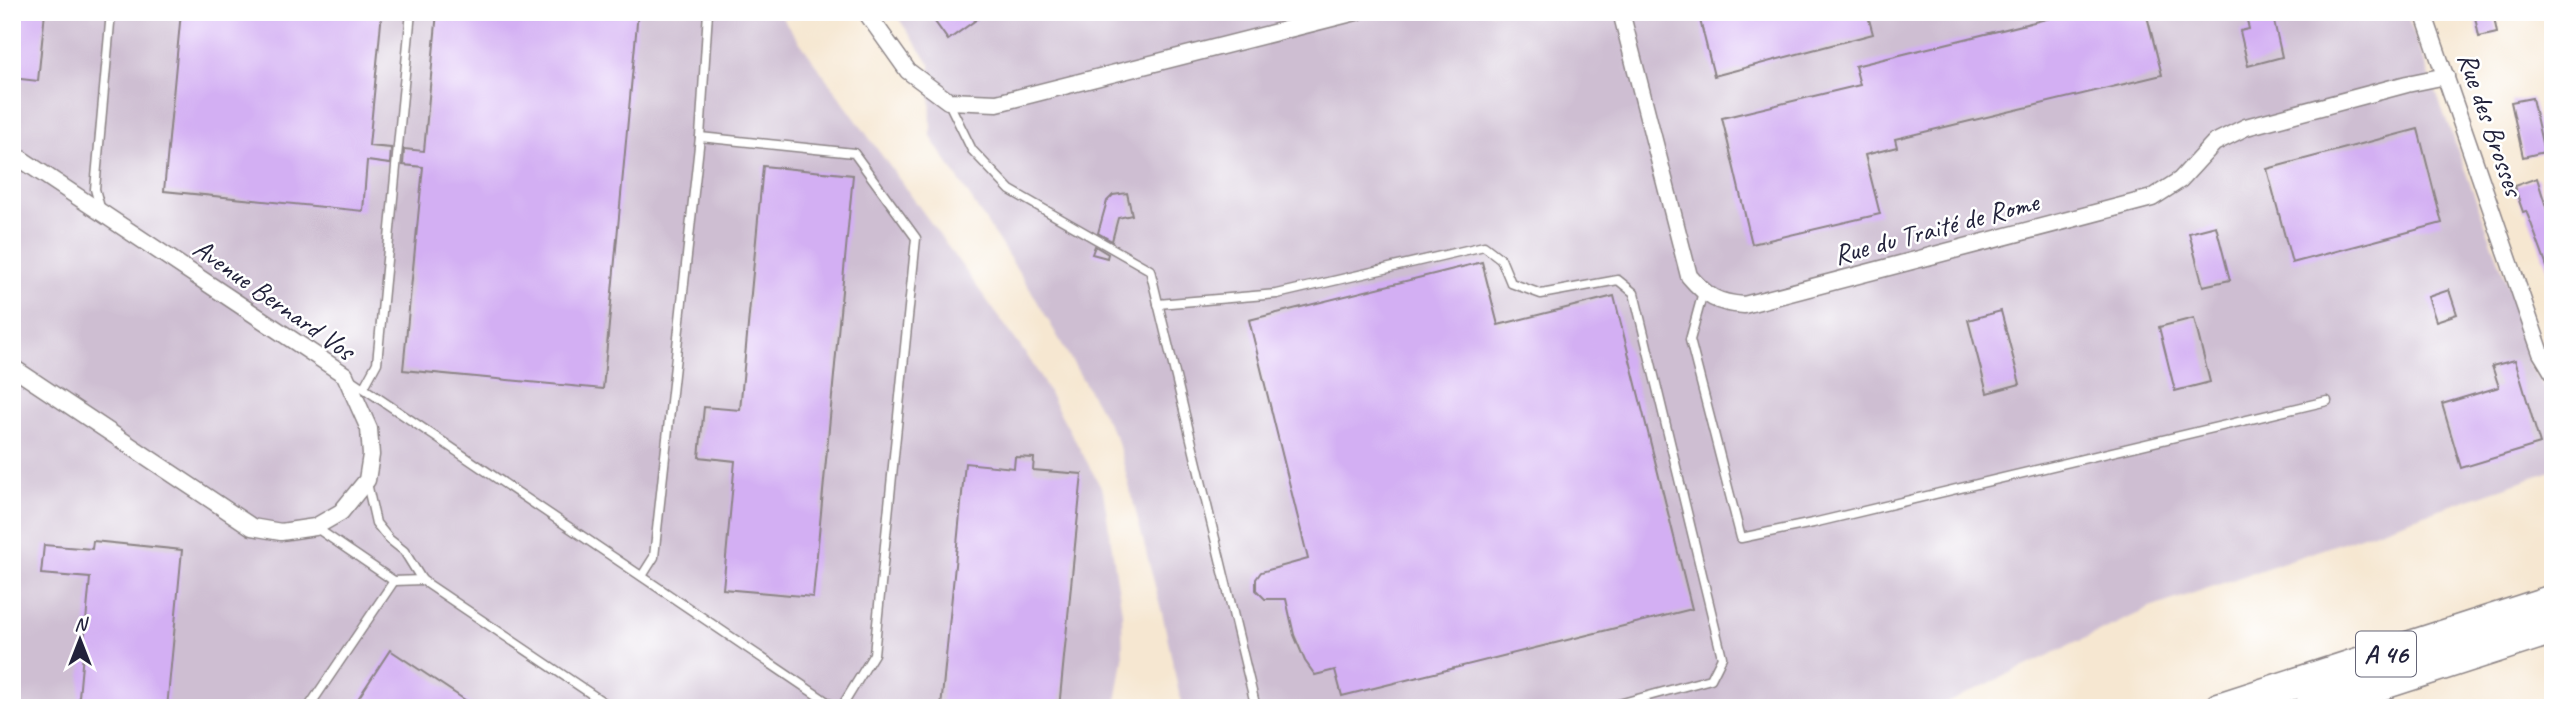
<svg xmlns="http://www.w3.org/2000/svg" width="2565" height="720" font-family="Caveat,sans-serif">
	<style>
		.industrial { fill: #cebed2 }
		.building { fill: #d3aff3 }
		.lines { fill: none; stroke-linecap: round; stroke-linejoin: round }
		.lane-casing { stroke: #8c8486; stroke-width: 11 }
		.street-casing { stroke: #8c8486; stroke-width: 19 }
		.highway-casing { stroke: #8c8486; stroke-width: 33 }
		.lane { stroke: #fff; stroke-width: 8 }
		.street { stroke: #fff; stroke-width: 16 }
		.highway { stroke: #fff; stroke-width: 30 }
		.labels { text-anchor: middle; dominant-baseline: central; stroke-width: 5; stroke-linejoin: round; paint-order: stroke }
		.shield { fill: #fff; stroke: #646476; stroke-width: 2 }
		.shield-label { font-size: 26px; font-weight: bold; fill: #22223b }
		.street-label { font-size: 28px; fill: #22223b; stroke: #fff }
	</style>
	<rect width="100%" height="100%" fill="#fff"/>
	<filter id="ink" filterUnits="userSpaceOnUse"><feTurbulence type="fractalNoise" baseFrequency=".0143" numOctaves="2"/><feDisplacementMap in="SourceGraphic" scale="14" xChannelSelector="R" yChannelSelector="G"/><feConvolveMatrix kernelMatrix="1 2 1 2 8 2 1 2 1" color-interpolation-filters="sRGB"/></filter>
	<filter id="wash" filterUnits="userSpaceOnUse"><feTurbulence type="fractalNoise" baseFrequency=".00686" numOctaves="4" result="noise"/><feDisplacementMap in="SourceGraphic" scale="28" xChannelSelector="R" yChannelSelector="G"/><feGaussianBlur stdDeviation="1.57" result="paint"/><feColorMatrix in="noise" values="0 0 0 0 0 0 0 0 0 0 0 0 0 0 0 0 0 1.4 0 .05"/><feComposite in="paint" operator="in"/></filter>
	<g filter="url(#wash)">
		<rect width="100%" height="100%" fill="#f6e7d1"/>
		<g class="industrial">
			<polygon points="12,12 778,12 1033,364 1103,491 1122,612 1123,660 1115,708 12,708"/>
			<polygon points="894,12 2406,12 2518,312 2529,365 2547,391 2553,408 2553,468 2551,471 2150,608 1936,708 1182,708 1163,617 1117,439 1033,294 931,137 930,64"/>
		</g>
		<g id="blocks">
			<g class="building">
				<polygon points="12,12 45,12 38,81 12,78"/>
				<polygon points="181,12 382,12 369,146 391,148 390,164 367,161 363,211 164,191"/>
				<polygon points="437,12 638,12 603,389 403,370 423,167 403,165 404,149 424,151"/>
				<polygon points="928,12 987,12 948,40"/>
				<polygon points="1698,12 1867,12 1873,34 1714,76"/>
				<polygon points="2075,12 2146,12 2162,75 1895,139 1897,147 1865,155 1880,214 1752,244 1722,118 1860,85 1855,66"/>
				<polygon points="2245,12 2272,12 2282,57 2248,66 2240,31 2249,29"/>
				<polygon points="2474,12 2493,12 2497,33 2479,37"/>
				<polygon points="2532,98 2544,152 2523,157 2511,102"/>
				<polygon points="2418,129 2442,223 2292,263 2267,169"/>
				<polygon points="763,166 853,175 813,597 723,589 735,461 699,457 704,407 740,410"/>
				<polygon points="2537,178 2553,229 2553,278 2551,278 2531,223 2526,211 2523,212 2514,186"/>
				<polygon points="1127,193 1132,215 1118,218 1112,241 1098,233 1107,201 1113,195"/>
				<polygon points="2216,226 2230,280 2203,286 2189,233"/>
				<polygon points="1095,246 1108,254 1107,258 1092,254"/>
				<polygon points="1482,262 1498,325 1614,296 1692,609 1342,696 1335,670 1315,675 1305,661 1294,635 1286,599 1265,599 1256,590 1256,579 1261,572 1308,559 1249,320"/>
				<polygon points="2449,290 2457,314 2436,321 2428,297"/>
				<polygon points="2001,311 2020,384 1987,393 1968,320"/>
				<polygon points="2194,318 2210,382 2175,391 2159,327"/>
				<polygon points="2515,360 2540,444 2461,468 2442,404 2499,387 2492,366"/>
				<polygon points="1015,457 1034,458 1033,470 1082,474 1059,708 941,708 965,463 1014,468"/>
				<polygon points="93,541 182,550 167,708 78,708 90,578 41,574 44,545 92,549"/>
				<polygon points="390,650 477,708 352,708"/>
			</g>
		</g>
	</g>
	<g filter="url(#ink)">
		<use href="#blocks" fill-opacity="0" stroke="#8c8486" stroke-width="2"/>
		<g class="lines">
			<defs>
				<g id="lane">
					<polyline points="948,101 972,150 1010,190 1150,270 1256,708"/>
					<polyline points="700,137 854,153 916,238 874,654 841,708"/>
					<polyline points="101,211 95,189 111,12"/>
					<polyline points="1703,292 1690,340 1741,538 1813,523 2327,401"/>
					<polyline points="1158,304 1277,294 1484,246 1501,259 1511,283 1541,294 1618,280 1634,293 1722,657 1711,679 1604,708"/>
					<polyline points="350,379 836,708"/>
					<polyline points="364,387 377,363 411,12"/>
					<polyline points="367,483 376,523 389,539 404,551 422,580 612,708"/>
					<polyline points="315,527 394,581 422,580"/>
					<polyline points="642,576 654,557 700,137 708,12"/>
					<polyline points="308,708 394,581"/>
				</g>
				<g id="street">
					<polyline points="866,12 908,71 948,101 997,103 1356,12"/>
					<path d="M1621,12L1689,276C1707,297 1717,303 1744,305L2152,198L2180,180L2214,143L2246,127L2407,84L2446,76"/>
					<polyline points="2423,12 2541,353 2553,373"/>
					<polyline points="12,153 345,375 369,429 371,455 367,480 341,512 315,527 281,532 252,527 12,367"/>
				</g>
				<g id="highway">
					<polyline points="2219,708 2553,600"/>
					<polyline points="2309,708 2553,629"/>
				</g>
			</defs>
			<use href="#lane" class="lane-casing"/>
			<use href="#street" class="street-casing"/>
			<use href="#highway" class="highway-casing"/>
			<use href="#lane" class="lane"/>
			<use href="#street" class="street"/>
			<use href="#highway" class="highway"/>
		</g>
	</g>
	<g class="labels">
		<rect class="shield" x="2356" y="631.5" width="60" height="45" rx="5"/>
		<g class="shield-label">
			<text x="2386" y="654">A 46</text>
		</g>
		<g class="street-label">
			<text transform="translate(2491 124) rotate(71)">Rue des Brosses</text>
			<text transform="translate(1936 228) rotate(-15)">Rue du Traité de Rome</text>
			<text transform="translate(274 299) rotate(35)">Avenue Bernard Vos</text>
		</g>
	</g>
	<rect width="2565" height="720" fill="none" stroke="#fff" stroke-width="42"/>
	<g transform="translate(80 640)" stroke="#ffffff" stroke-width="5" paint-order="stroke">
	<path d="M0-5L12 26L0 18L-12 26Z" fill="#22223b"/>
	<text y="-10" font-size="19" font-weight="bold" text-anchor="middle" fill="#22223b">N</text>
	</g>
</svg>
